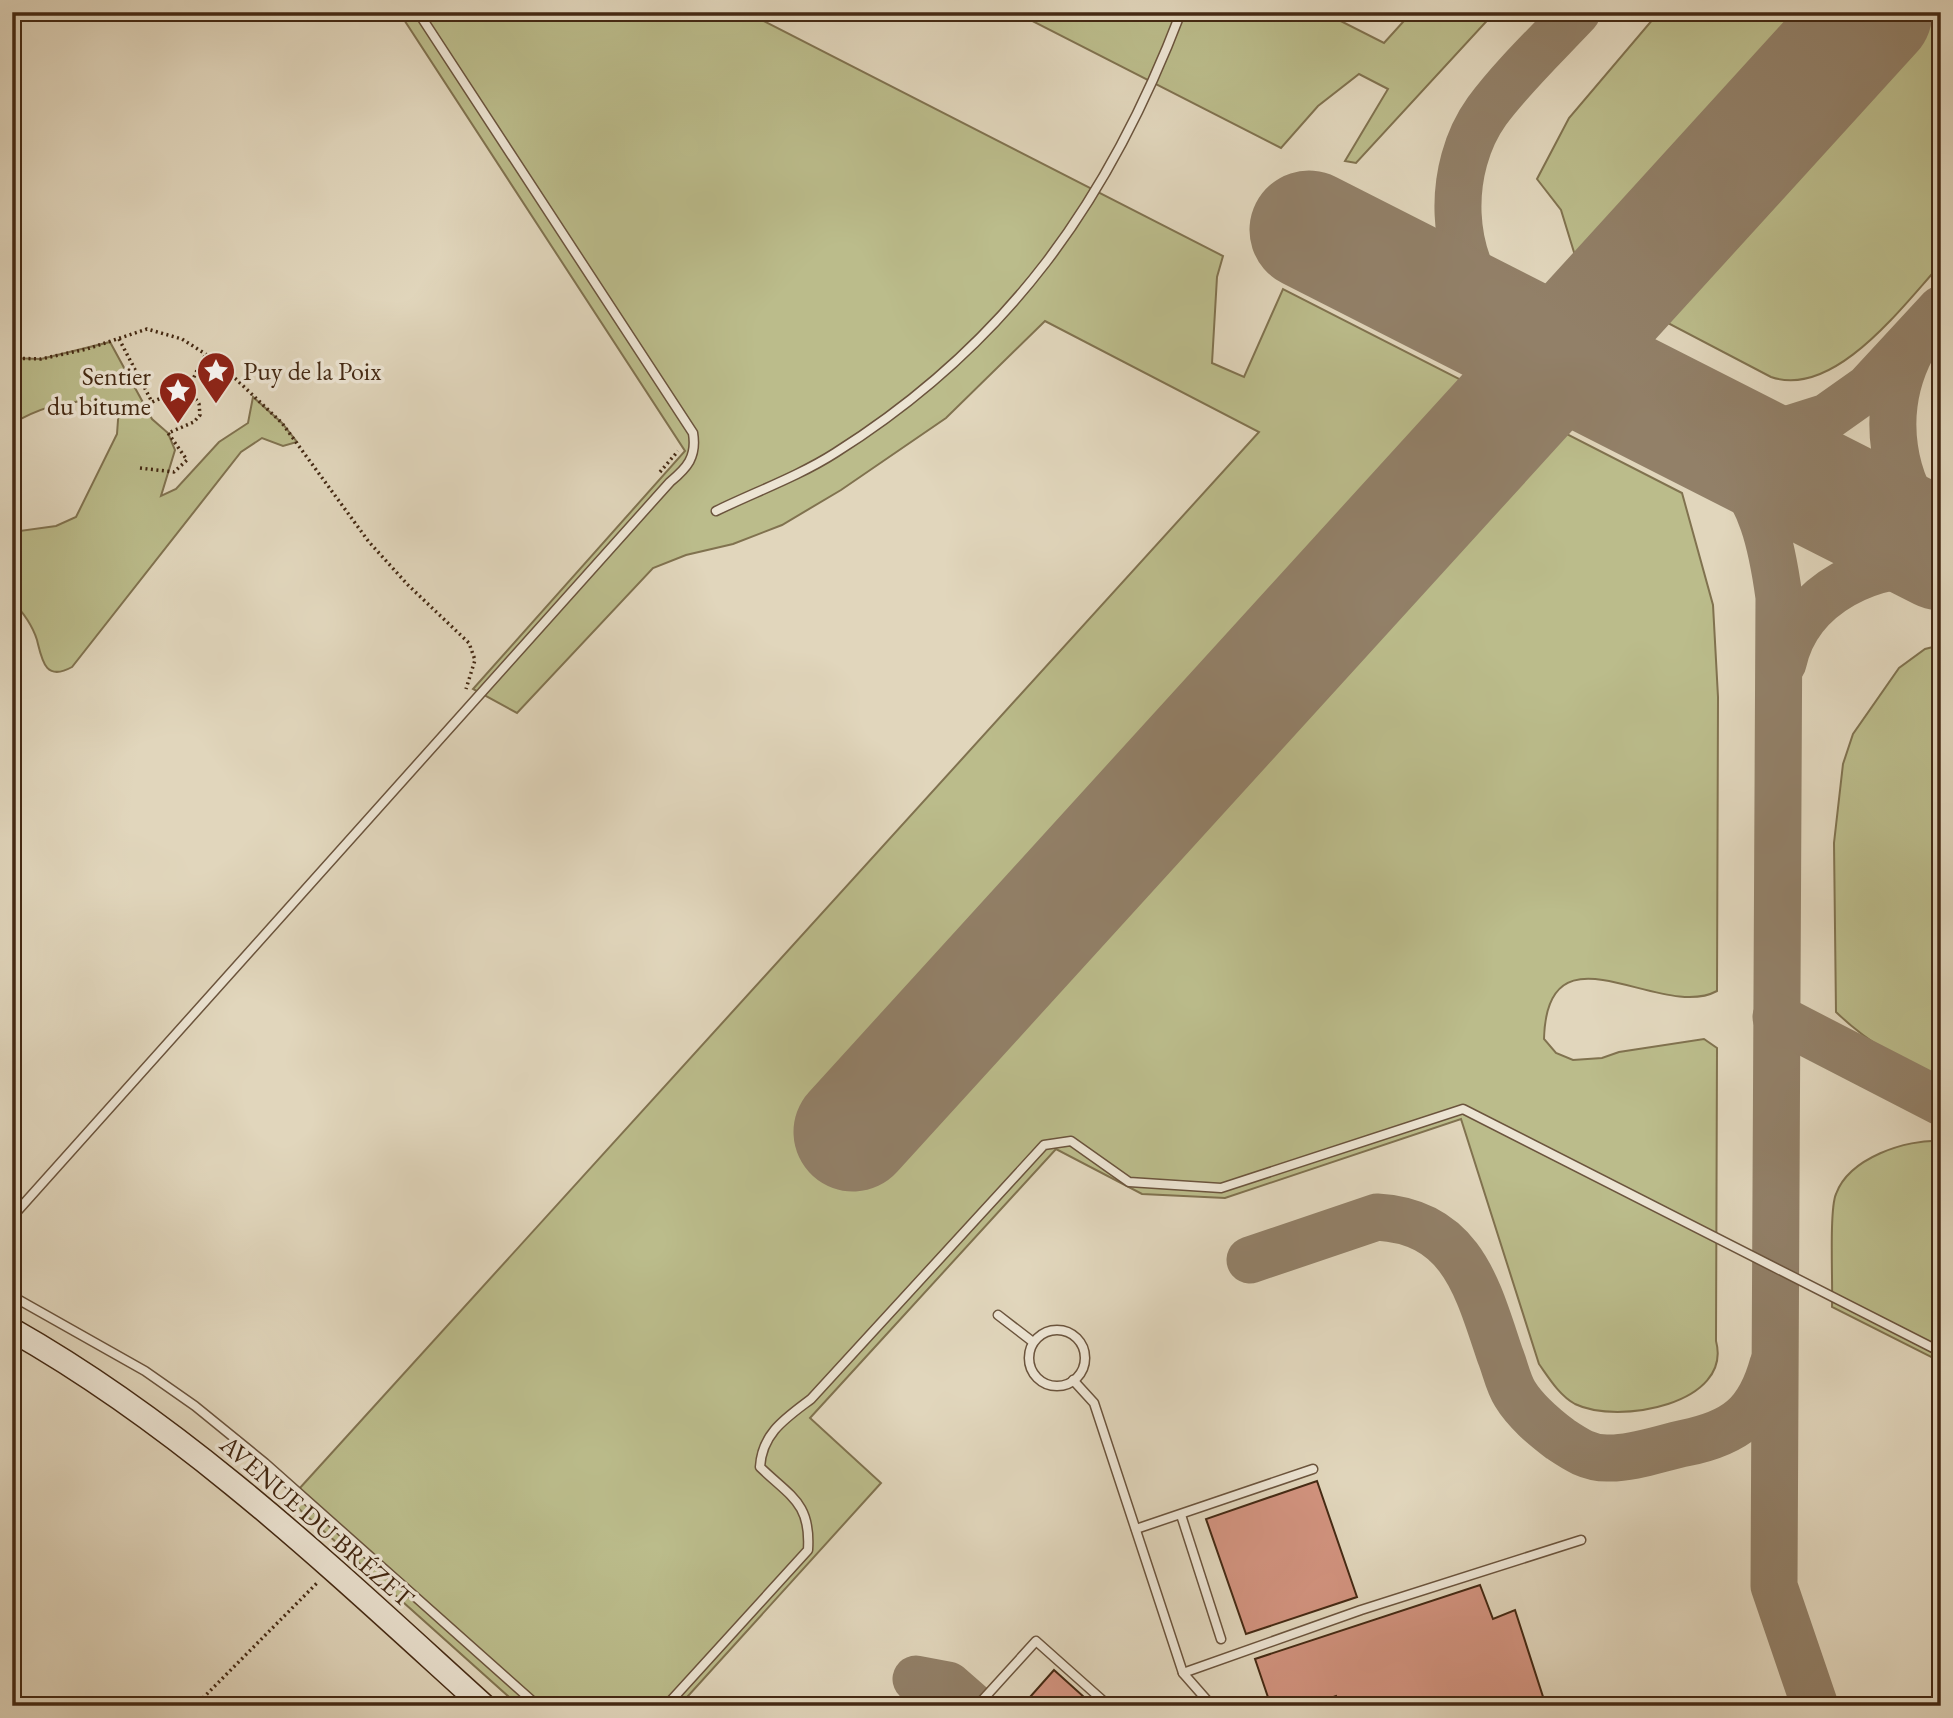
<svg xmlns="http://www.w3.org/2000/svg" width="1953" height="1718" font-family="'EB Garamond',serif">
	<style>
		.green { fill: #bbbc8b; stroke: #80724f; stroke-width: 2 }
		.lines { fill: none; stroke-linecap: round; stroke-linejoin: round }
		.taxiway { stroke: #928068; stroke-width: 47 }
		.runway { stroke: #928068; stroke-width: 119 }
		.building { fill: #d2937f; stroke: #442913; stroke-width: 2 }
		.service-casing { stroke: #6b543d; stroke-width: 11 }
		.secondary-casing { stroke: #442913; stroke-width: 26 }
		.path { stroke: #442913; stroke-width: 3.5; stroke-dasharray: 2 3.5; stroke-linecap: butt }
		.service { stroke: #ece4d3; stroke-width: 8 }
		.secondary { stroke: #ece4d3; stroke-width: 23 }
		.labels { text-anchor: middle; dominant-baseline: central; stroke-width: 7; stroke-linejoin: round; paint-order: stroke }
		.poi-label { font-size: 26px; fill: #442913; stroke: #ece4d3; text-anchor: start }
		.street-label { font-size: 26px; fill: #442913; stroke: #ece4d3 }
	</style>
	<rect width="100%" height="100%" fill="#e1d6bc"/>
	<filter id="stains"><feTurbulence type="fractalNoise" baseFrequency=".00286" numOctaves="4"/><feColorMatrix values="0 0 0 0 .2 0 0 0 0 .09 0 0 0 0 .02 0 0 0 .5 -.17"/></filter>
	<radialGradient id="worn" r=".72"><stop offset=".6" stop-color="#630" stop-opacity="0"/><stop offset="1" stop-color="#630" stop-opacity=".3"/></radialGradient>
	<g class="green">
		<path d="M399,12H746L1223,256L1217,277L1212,363L1244,377L1283,289L1682,493L1713,605L1718,697L1717,991C1660,1022 1547,918 1544,1039L1556,1053L1573,1060L1602,1058L1619,1052L1704,1039L1717,1048L1716,1341C1733,1404 1618,1425 1575,1404C1559,1395 1549,1378 1539,1364L1461,1119L1225,1198L1142,1194L1056,1149L810,1418L881,1483L679,1706H519L289,1500L1259,432L1045,321L946,418L841,490L782,525L733,544L686,555L653,568L517,713L473,689L685,451Z"/>
		<polygon points="1015,12 1323,12 1384,43 1412,12 1495,12 1356,163 1345,161 1388,89 1359,74 1318,106 1281,148"/>
		<path d="M1659,12H1941V264C1903,305 1835,399 1771,377L1599,287L1581,275L1561,210L1537,179L1569,118Z"/>
		<path d="M110,342L152,419L168,433L175,450L161,496L176,489L219,442L248,423L253,397L282,423L297,442L283,446L262,438L241,452L72,667C45,682 42,660 37,640C33,627 23,611 12,602V532L56,526L76,517L117,434L119,406C82,396 45,404 12,424V358L41,359Z"/>
		<path d="M1941,645V1081C1902,1061 1868,1043 1836,1012L1834,843L1843,764L1853,734L1899,668L1925,649Z"/>
		<path d="M1941,1141V1362L1832,1307C1833,1284 1829,1210 1836,1194C1849,1158 1906,1139 1941,1141Z"/>
	</g>
	<g class="lines">
		<g class="taxiway">
			<path d="M1912,348C1879,411 1889,489 1941,539"/>
			<path d="M1545,350C1530,338 1512,327 1499,313C1447,262 1446,168 1487,111C1513,76 1547,44 1577,12"/>
			<path d="M1663,411C1683,426 1704,441 1723,458C1762,495 1772,546 1779,597L1774,1586L1815,1706"/>
			<polyline points="1681,416 1735,432 1782,431 1827,417 1868,388 1941,309"/>
			<path d="M1783,663C1798,593 1875,557 1941,565"/>
			<polyline points="1776,1017 1941,1102"/>
			<path d="M1250,1260L1377,1217C1462,1222 1477,1287 1500,1355C1505,1367 1508,1383 1515,1394C1526,1412 1543,1426 1560,1439C1575,1449 1588,1458 1607,1458C1632,1459 1661,1448 1685,1443C1735,1433 1759,1415 1773,1364"/>
			<polyline points="916,1679 948,1685 972,1706"/>
		</g>
		<g class="runway">
			<polyline points="1309,230 1941,551"/>
			<polyline points="853,1132 1873,12"/>
		</g>
	</g>
	<g class="building">
		<polygon points="1317,1481 1357,1597 1246,1634 1206,1519"/>
		<polygon points="1480,1585 1493,1619 1515,1610 1546,1706 1339,1706 1336,1696 1307,1706 1271,1706 1255,1659"/>
		<polygon points="1054,1670 1084,1697 1076,1706 1022,1706"/>
	</g>
	<g class="lines">
		<defs>
			<g id="service">
				<path d="M716,511C755,492 799,476 835,453C1008,344 1109,201 1181,12"/>
				<path d="M12,1217L670,482C687,468 697,457 693,433L418,12"/>
				<polyline points="12,1296 145,1371 195,1406 265,1463 538,1706"/>
				<polyline points="998,1315 1033,1342"/>
				<circle cx="1057" cy="1358" r="28"/>
				<polyline points="1073,1380 1094,1403 1183,1673 1212,1706"/>
				<polyline points="1181,1515 1221,1639"/>
				<polyline points="1136,1529 1313,1469"/>
				<polyline points="1183,1673 1361,1610 1581,1540"/>
				<path d="M666,1706L808,1550C811,1503 791,1497 760,1467C762,1433 786,1418 811,1399L1044,1145L1071,1141L1129,1182L1221,1188L1463,1109L1941,1352"/>
				<polyline points="977,1706 1036,1641 1109,1706"/>
			</g>
			<path id="secondary" d="M12,1330C187,1429 335,1571 484,1706"/>
		</defs>
		<use href="#service" class="service-casing"/>
		<use href="#secondary" class="secondary-casing"/>
		<g class="path">
			<polyline points="119,339 152,402 188,387"/>
			<polyline points="12,358 41,359 87,349 147,329 182,339 218,362 282,423 369,542 408,585 469,643 475,660 466,689"/>
			<path d="M140,468L174,472L187,460L168,433L194,422L200,415L199,404L188,387C196,377 198,363 207,354"/>
			<polyline points="660,472 678,451"/>
			<polyline points="195,1706 319,1581"/>
		</g>
		<use href="#service" class="service"/>
		<use href="#secondary" class="secondary"/>
	</g>
	<defs>
		<symbol id="sight-pin" viewBox="-11 -11 22 30"><path d="M0 17L-7.5 6A9.5 9.5 0 1 1 7.5 6Z" fill="#8f2418" stroke="#ece4d3"/><path d="M0-6L1.8-2.2L6-1.7L2.9 1.2L3.7 5.4L0 3.3L-3.7 5.4L-2.9 1.2L-6-1.7L-1.8-2.2Z" fill="#fff"/></symbol>
	</defs>
	<g fill-rule="evenodd">
		<use href="#sight-pin" x="194" y="349" width="44" height="60"/>
		<use href="#sight-pin" x="156" y="369" width="44" height="60"/>
	</g>
	<g class="labels">
		<g class="poi-label">
			<text x="243" y="371">Puy de la Poix</text>
			<text x="151" y="376" text-anchor="end">Sentier<tspan x="151" dy="30">du bitume</tspan></text>
		</g>
		<g class="street-label">
			<text transform="translate(317 1521) rotate(41)">AVENUE DU BRÉZET</text>
		</g>
	</g>
	<rect width="1953" height="1718" fill="none" stroke="#e1d6bc" stroke-width="42"/>
	<rect x="14" y="14" width="1925" height="1690" fill="none" stroke="#442913" stroke-width="3.5"/>
	<rect x="21" y="21" width="1911" height="1676" fill="none" stroke="#442913" stroke-width="2"/>
	<rect width="100%" height="100%" filter="url(#stains)"/>
	<rect width="100%" height="100%" fill="url(#worn)"/>
</svg>
